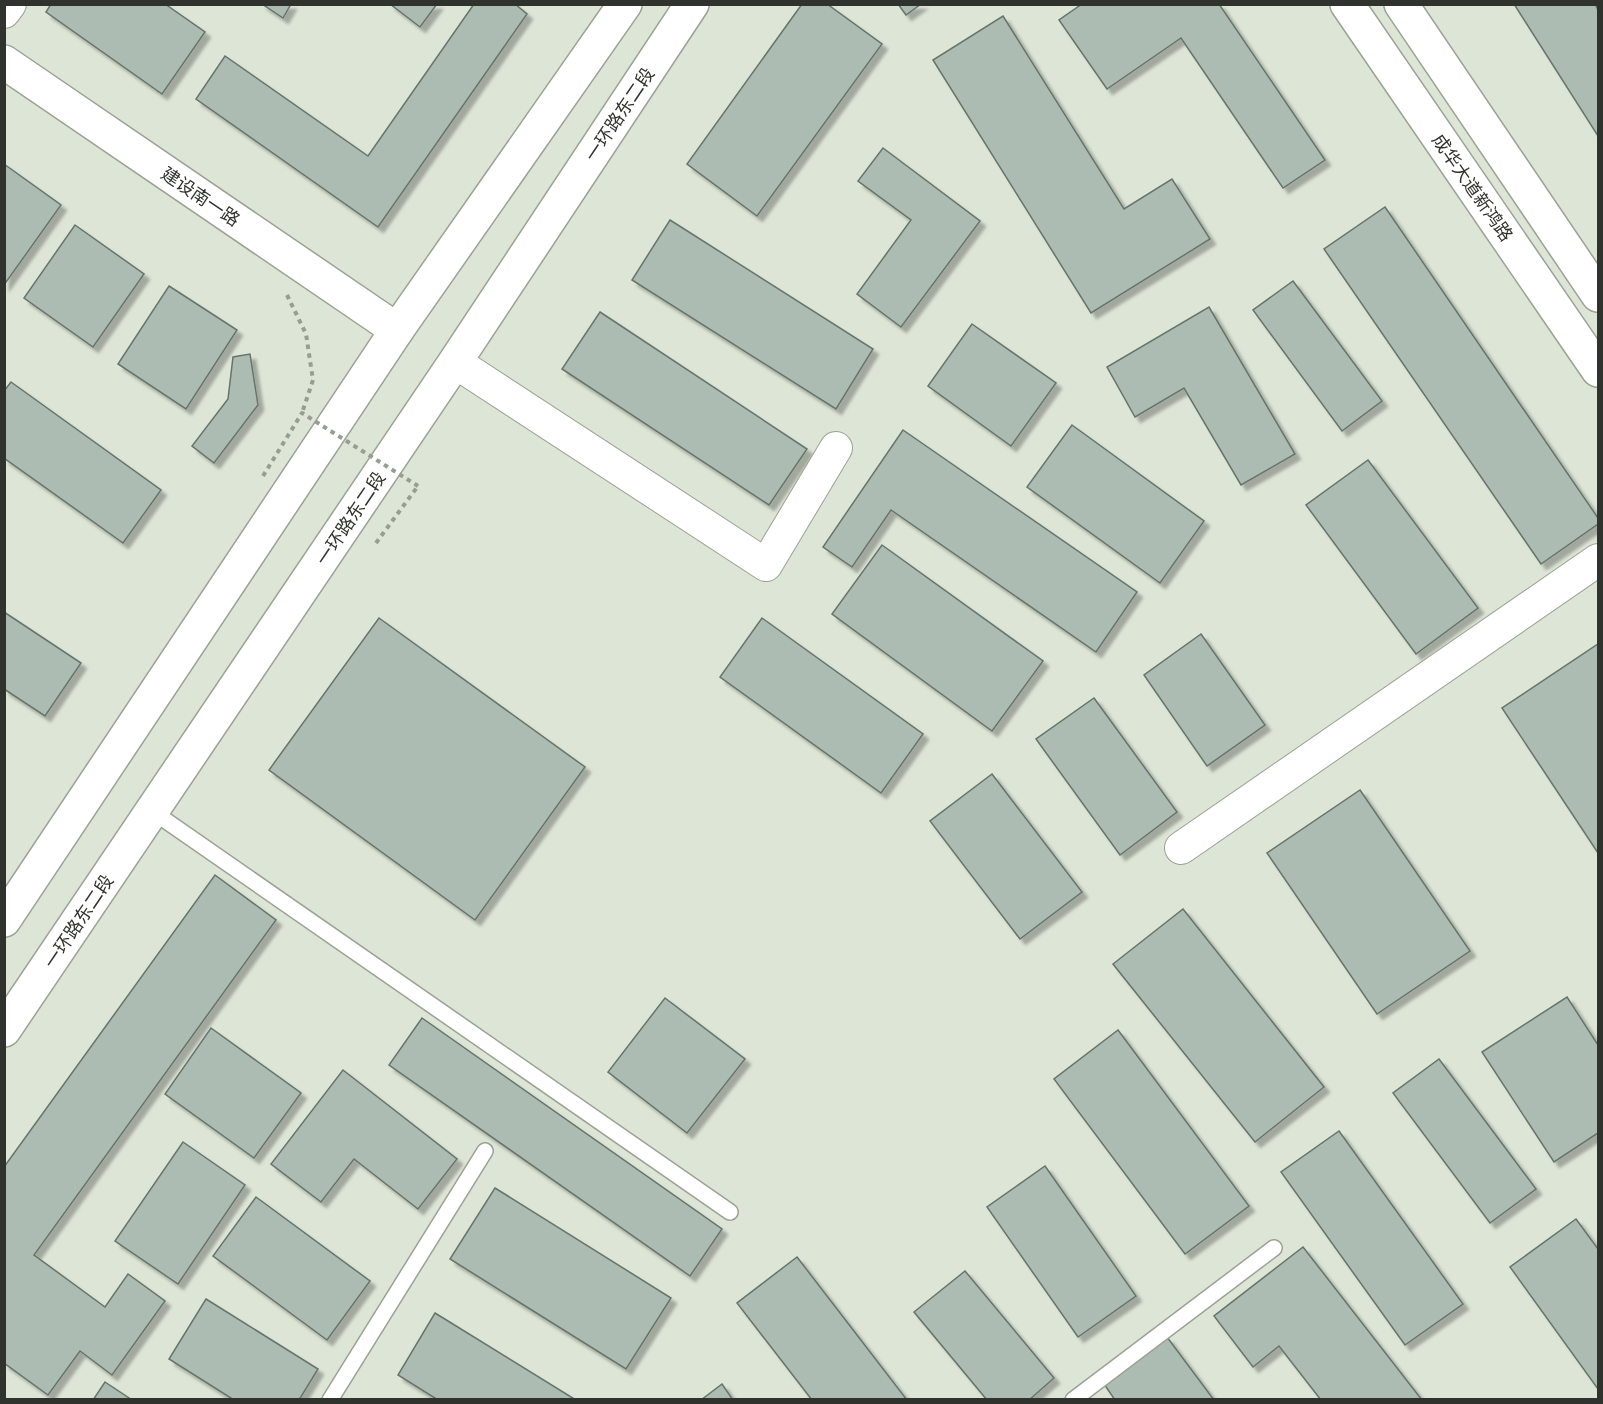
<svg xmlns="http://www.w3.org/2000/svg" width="1603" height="1404" font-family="'Exo 2','Noto Sans SC',sans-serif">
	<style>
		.building { fill: #adbcb2; stroke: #66746b; stroke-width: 1.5; filter: url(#shadow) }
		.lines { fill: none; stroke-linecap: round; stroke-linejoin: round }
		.service-casing { stroke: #9ba294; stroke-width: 18 }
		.minor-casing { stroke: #9ba294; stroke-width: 34 }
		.tertiary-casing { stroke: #9ba294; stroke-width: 36 }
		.primary-casing { stroke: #9ba294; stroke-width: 36 }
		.path { stroke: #979d92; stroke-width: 4; stroke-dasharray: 4.5 4.5; stroke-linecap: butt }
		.service { stroke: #fff; stroke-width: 15 }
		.minor { stroke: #fff; stroke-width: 32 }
		.tertiary { stroke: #fff; stroke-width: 33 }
		.primary { stroke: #fff; stroke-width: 33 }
		.path-bridge { stroke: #979d92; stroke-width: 4; stroke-dasharray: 4.5 4.5; stroke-linecap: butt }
		.labels { text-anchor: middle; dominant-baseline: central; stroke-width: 6; stroke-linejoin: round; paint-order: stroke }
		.street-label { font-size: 18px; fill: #30332d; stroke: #fff }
	</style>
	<defs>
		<filter id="shadow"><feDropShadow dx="5.5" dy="5.5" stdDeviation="1.5" flood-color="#0004"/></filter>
	</defs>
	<rect width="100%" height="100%" fill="#dde5d6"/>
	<g class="building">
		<polygon points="51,4 165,4 205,32 162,94 46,12"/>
		<polygon points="262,4 291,4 283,18"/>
		<polygon points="390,4 437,4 420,27"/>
		<polygon points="474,4 515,4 527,14 378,227 196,99 225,56 368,156"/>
		<polygon points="802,4 827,4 882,44 757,216 687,164"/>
		<polygon points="898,4 921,4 906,15"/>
		<polygon points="1082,4 1219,4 1325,160 1283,188 1181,38 1107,89 1059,20"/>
		<polygon points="1514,4 1595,4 1598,10 1598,136"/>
		<polygon points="1003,16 1124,209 1172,179 1210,239 1091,313 933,60"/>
		<polygon points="883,148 980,221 901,327 857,294 911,220 858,181"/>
		<polygon points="4,164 61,205 4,285"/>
		<polygon points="1385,207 1598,518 1598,524 1541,564 1324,249"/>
		<polygon points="670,220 873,349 836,409 632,280"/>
		<polygon points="75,225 144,274 93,347 24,298"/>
		<polygon points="1293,281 1382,401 1342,431 1253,310"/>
		<polygon points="169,286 237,330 186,409 118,364"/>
		<polygon points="1209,307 1295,454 1241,485 1184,388 1135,417 1107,367"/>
		<polygon points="600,312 807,449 769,505 562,369"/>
		<polygon points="972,324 1056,383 1011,446 928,386"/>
		<polygon points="250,354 258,405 214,463 192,446 228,399 233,357"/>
		<polygon points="11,382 161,490 123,543 4,458 4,391"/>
		<polygon points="1072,425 1204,521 1160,583 1027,487"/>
		<polygon points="903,430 1137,592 1096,652 891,510 852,567 823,547"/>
		<polygon points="1368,460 1478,608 1416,654 1306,505"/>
		<polygon points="882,545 1043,661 992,731 832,614"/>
		<polygon points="4,612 81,663 45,716 4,689"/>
		<polygon points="379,618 585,767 475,920 269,770"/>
		<polygon points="762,618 923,734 881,793 720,677"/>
		<polygon points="1201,634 1265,725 1207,766 1144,675"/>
		<polygon points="1598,644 1598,853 1502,708"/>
		<polygon points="1094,698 1177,812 1120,855 1036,739"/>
		<polygon points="992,774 1082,892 1020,939 930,821"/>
		<polygon points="1360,790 1470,951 1377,1014 1267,853"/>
		<polygon points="215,875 276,920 34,1255 105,1307 128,1274 165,1301 112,1375 80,1351 48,1395 4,1363 4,1167"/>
		<polygon points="1183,909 1324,1087 1255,1142 1113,964"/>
		<polygon points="1567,997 1598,1045 1598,1133 1554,1162 1482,1052"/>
		<polygon points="665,998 745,1059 687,1133 608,1072"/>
		<polygon points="422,1018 722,1229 690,1276 389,1065"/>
		<polygon points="211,1028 301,1093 254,1158 165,1094"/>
		<polygon points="1118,1030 1249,1206 1185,1254 1054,1079"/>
		<polygon points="1439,1059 1536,1189 1490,1223 1393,1093"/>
		<polygon points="343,1070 457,1159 418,1209 354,1159 321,1202 271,1164"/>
		<polygon points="1339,1131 1463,1304 1405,1345 1281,1172"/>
		<polygon points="183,1142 245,1185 178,1284 115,1241"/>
		<polygon points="1045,1166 1136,1296 1078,1337 987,1207"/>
		<polygon points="495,1188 671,1298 626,1369 450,1259"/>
		<polygon points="256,1197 370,1281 327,1340 213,1256"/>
		<polygon points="1576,1219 1598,1249 1598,1389 1510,1267"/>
		<polygon points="1303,1247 1422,1400 1321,1400 1279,1346 1253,1367 1214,1316"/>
		<polygon points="797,1257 907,1400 812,1400 737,1303"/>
		<polygon points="965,1271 1054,1378 1029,1400 987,1400 914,1312"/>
		<polygon points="206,1299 318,1369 299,1400 234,1400 169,1359"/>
		<polygon points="435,1313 576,1400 438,1400 398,1375"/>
		<polygon points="1167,1337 1214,1400 1115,1400 1104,1384"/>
		<polygon points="105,1382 132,1400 93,1400"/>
		<polygon points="722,1384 733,1400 701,1400"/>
	</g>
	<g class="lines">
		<defs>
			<g id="service">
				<polyline points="152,811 730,1212"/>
				<polyline points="330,1400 485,1151"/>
				<polyline points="1073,1400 1274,1248"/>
			</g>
			<g id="minor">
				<polyline points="4,12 10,4"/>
				<polyline points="455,362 766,565 836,448"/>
				<polyline points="1181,848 1598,560"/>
			</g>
			<polyline id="tertiary" points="4,62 397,330"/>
			<g id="primary">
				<polyline points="1347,4 1598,370"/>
				<polyline points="1401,4 1598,295"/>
				<polyline points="4,920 397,330 625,4"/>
				<polyline points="4,1030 455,362 692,4"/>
			</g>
		</defs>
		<use href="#service" class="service-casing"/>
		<use href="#minor" class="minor-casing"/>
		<use href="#tertiary" class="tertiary-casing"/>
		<use href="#primary" class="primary-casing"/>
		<g class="path">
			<polyline points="287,295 306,334 313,380 303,410"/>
			<polyline points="376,543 418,486"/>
		</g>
		<use href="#service" class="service"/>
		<use href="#minor" class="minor"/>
		<use href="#tertiary" class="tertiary"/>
		<use href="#primary" class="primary"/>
		<polyline class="path-bridge" points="263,476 302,413 418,486"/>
	</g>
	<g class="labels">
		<g class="street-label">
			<text transform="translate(619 114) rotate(-56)">一环路东二段</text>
			<text transform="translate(1473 187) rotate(55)">成华大道新鸿路</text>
			<text transform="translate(201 196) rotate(34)">建设南一路</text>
			<text transform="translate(350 518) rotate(-56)">一环路东二段</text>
			<text transform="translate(78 921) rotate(-56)">一环路东二段</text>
		</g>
	</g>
	<rect width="1603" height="1404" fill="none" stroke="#30332d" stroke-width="12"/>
</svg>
